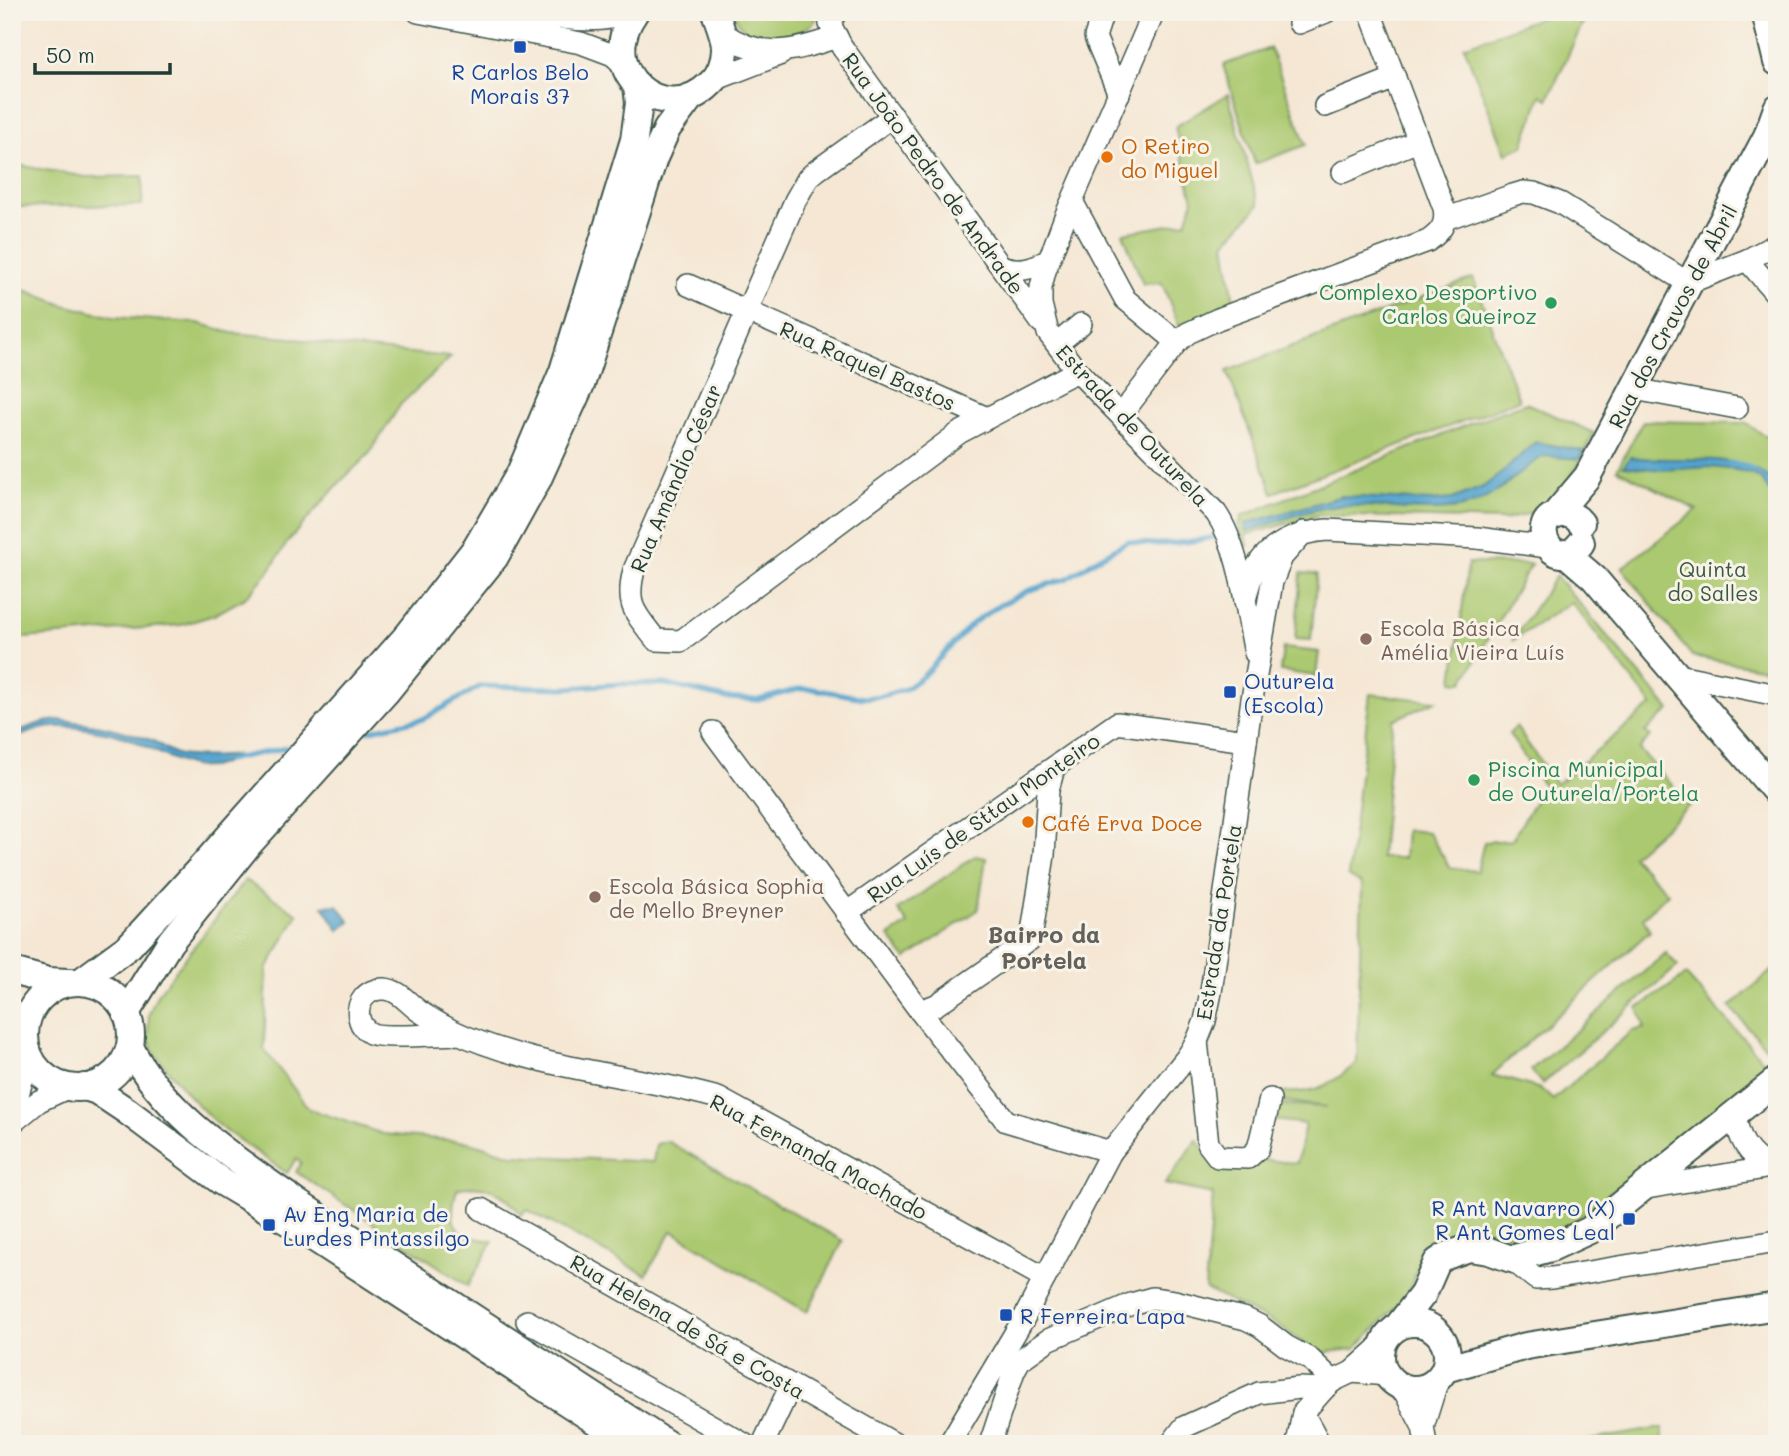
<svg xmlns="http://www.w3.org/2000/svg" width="1789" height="1456" font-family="Mali,sans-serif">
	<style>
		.green { fill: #abc970; stroke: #658352; stroke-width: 2 }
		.water { fill: #53a3cd; stroke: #397080; stroke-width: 2 }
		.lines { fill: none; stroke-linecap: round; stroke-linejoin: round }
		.stream { stroke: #53a3cd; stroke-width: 5 }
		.minor-casing { stroke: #3f564c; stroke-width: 24 }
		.tertiary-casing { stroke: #3f564c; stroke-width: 30 }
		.minor { stroke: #fff; stroke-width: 21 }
		.tertiary { stroke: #fff; stroke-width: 26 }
		.transit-dot { fill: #1a4fb4; stroke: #f7f3e8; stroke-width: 2.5 }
		.food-dot { fill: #e8710a; stroke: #f7f3e8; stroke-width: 2.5 }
		.leisure-dot { fill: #2e9e5b; stroke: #f7f3e8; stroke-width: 2.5 }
		.education-dot { fill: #8d6e63; stroke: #f7f3e8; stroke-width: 2.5 }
		.labels { text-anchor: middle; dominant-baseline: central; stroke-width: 6; stroke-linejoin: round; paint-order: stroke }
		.transit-label { font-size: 21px; fill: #164399; stroke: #f7f3e8; text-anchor: start }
		.food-label { font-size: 21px; fill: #c56008; stroke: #f7f3e8; text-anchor: start }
		.street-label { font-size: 21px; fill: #1f3d34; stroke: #f7f3e8 }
		.leisure-label { font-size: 21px; fill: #27864d; stroke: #f7f3e8; text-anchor: end }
		.park-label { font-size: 21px; fill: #3b5940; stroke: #f7f3e8 }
		.education-label { font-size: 21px; fill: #785e54; stroke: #f7f3e8; text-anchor: start }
		.neighbourhood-label { font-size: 23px; font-weight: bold; fill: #63615a; stroke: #f7f3e8 }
	</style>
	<rect width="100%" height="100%" fill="#f7f3e8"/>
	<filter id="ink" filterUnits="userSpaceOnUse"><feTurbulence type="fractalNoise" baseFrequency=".0143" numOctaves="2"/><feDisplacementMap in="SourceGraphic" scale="14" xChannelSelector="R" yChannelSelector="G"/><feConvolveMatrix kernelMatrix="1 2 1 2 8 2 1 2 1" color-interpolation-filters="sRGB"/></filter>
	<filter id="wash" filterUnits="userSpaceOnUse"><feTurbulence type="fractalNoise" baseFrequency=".00686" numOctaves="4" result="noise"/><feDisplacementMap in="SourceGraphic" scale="28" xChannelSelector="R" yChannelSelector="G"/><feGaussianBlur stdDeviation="1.57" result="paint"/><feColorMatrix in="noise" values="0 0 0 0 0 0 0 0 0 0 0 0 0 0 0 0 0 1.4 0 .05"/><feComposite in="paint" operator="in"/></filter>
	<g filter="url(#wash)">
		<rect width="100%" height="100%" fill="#f5e7d4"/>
		<g class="green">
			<path d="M733,12H820C814,27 804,31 789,34C764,40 743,40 733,12Z"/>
			<polygon points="1555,12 1587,14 1548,99 1541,95 1523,146 1506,154 1464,46"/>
			<polygon points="1270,48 1306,145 1255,164 1223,65"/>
			<polygon points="1228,94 1259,205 1225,243 1234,302 1179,326 1162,283 1143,284 1123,233 1186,222 1193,200 1175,127"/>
			<polygon points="12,164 86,177 143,176 142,205 12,207"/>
			<polygon points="1473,278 1519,400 1273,493 1227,371"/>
			<polygon points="12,285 64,305 113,317 198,323 232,333 291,338 337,346 451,357 401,404 369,454 342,480 289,540 267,574 245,598 214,615 181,625 12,639"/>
			<polygon points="1526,403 1594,433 1576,469 1553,501 1540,509 1524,515 1504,520 1319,515 1246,535 1248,546 1244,547 1239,525 1242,516 1474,422"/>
			<polygon points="1643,421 1745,423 1777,443 1777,671 1692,656 1622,568 1697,510 1617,469"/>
			<polygon points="1468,563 1531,564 1463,682 1453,681"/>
			<polygon points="1301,573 1317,574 1311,640 1295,639"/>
			<path d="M1556,576L1670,710L1645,732L1651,736L1639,749L1690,805L1632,856L1668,893L1643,918L1650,931L1492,1075L1541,1089L1553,1100L1632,1031L1645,1028L1638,1008L1686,975L1768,1066L1574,1222L1540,1236L1465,1234L1419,1262L1408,1295L1355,1349L1318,1353L1274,1323L1205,1289L1213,1194L1165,1184L1197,1140L1216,1166L1250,1165L1263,1160L1297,1163L1305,1124L1272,1120L1274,1104L1327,1107L1270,1099C1285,1089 1292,1094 1308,1091C1329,1086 1341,1076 1357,1063L1362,884L1348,876L1370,694L1436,701L1393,720L1381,858H1404L1406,830L1428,832L1450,868L1477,871L1484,842L1512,840L1544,786L1509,734L1516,727L1556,784L1652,705L1571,602L1512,641Z"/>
			<polygon points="1283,648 1319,652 1316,676 1280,671"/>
			<polygon points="975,856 986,858 978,910 906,959 889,936 908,924 898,910"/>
			<path d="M245,880L298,914L267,969L264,1049L309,1109L383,1134L469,1142L513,1155L653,1162L656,1144L667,1141L843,1241L807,1312L672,1231L646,1275L526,1209L522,1215C504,1193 486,1181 457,1189C447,1226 454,1237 493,1241L468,1286L296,1172L301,1163L296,1159L287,1173L219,1126L190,1097L153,1052L148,1037L149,1014L157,995Z"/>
			<polygon points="1666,953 1678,966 1542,1084 1531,1070"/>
			<polygon points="1777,966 1777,1043 1768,1050 1730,1007"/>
			<polygon points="1662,1428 1664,1444 1570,1444 1570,1443"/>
		</g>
		<g class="water">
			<path d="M1535,442L1584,451L1579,459L1544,456C1519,470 1501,494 1473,504C1430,518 1384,503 1340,506C1308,508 1277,523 1247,531L1245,524L1342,496L1430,501L1452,499L1483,487L1504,471Z"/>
			<path d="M1630,457C1677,464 1738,447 1777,484V503L1762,480L1751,474L1737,470L1710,467L1662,470L1623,466Z"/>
			<path d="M59,720C90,723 122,729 151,740C161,744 169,753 180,755C192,757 224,757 235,755C201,787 158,748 124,737C104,731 76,726 54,727C40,727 26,734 12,739V733L44,722Z"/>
			<polygon points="338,905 350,922 339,930 323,906"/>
		</g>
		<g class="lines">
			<g class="stream">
				<polyline points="1729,463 1744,465 1753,470"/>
				<path d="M367,731L423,719L481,686L564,688L620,684H665L726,698L758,700L799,689H814L863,698L882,696L905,689L922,677L973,623L998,606L1027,591L1068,578L1095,560L1128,541C1157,547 1189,543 1218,536"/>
				<polyline points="227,760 296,746"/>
			</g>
		</g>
	</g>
	<g filter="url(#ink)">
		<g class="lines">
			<defs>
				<g id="minor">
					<polyline points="418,12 581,43 613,55 624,65"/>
					<path d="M520,12C558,18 598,26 634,12"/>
					<polyline points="836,12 830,24 842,47 1041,322"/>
					<polyline points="1103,12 1095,37 1119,94"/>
					<path d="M1154,12L1065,217L1045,271L1041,287V304L1048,333L1077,371L1216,513C1240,548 1246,611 1255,653"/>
					<polyline points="1299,23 1326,12"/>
					<path d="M723,33C762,61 794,51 837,37"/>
					<polyline points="714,80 781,54"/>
					<polyline points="1325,106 1395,78"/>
					<path d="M893,116L816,171L808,178L795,201L634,570C625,606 635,613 656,640L681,641L959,433L1077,371"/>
					<polyline points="1343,172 1418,141"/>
					<polyline points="1073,203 1125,299 1177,342"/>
					<polyline points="1445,219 1513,195 1523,192 1534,193 1560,203 1688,283 1747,260 1777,244"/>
					<polyline points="1747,260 1777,295"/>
					<path d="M1001,266C1019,273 1033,268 1049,260"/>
					<polyline points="688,285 987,418"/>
					<polyline points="1057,344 1081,324"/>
					<polyline points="1634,389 1737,408"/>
					<path d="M1125,421V411L1131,402L1177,342L1188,333L1218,319L1428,241C1441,232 1447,224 1444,208L1370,12"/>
					<path d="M1245,601C1247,592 1249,582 1253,574C1265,545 1298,532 1327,530L1477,538L1548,547"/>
					<polyline points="1678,675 1777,695"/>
					<polyline points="713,732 920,1011 1006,1121 1111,1152"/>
					<polyline points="846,913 1117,723 1246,741"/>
					<polyline points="920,1011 936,1005 1031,939 1044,855 1048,790 1054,768"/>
					<path d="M460,1034C443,1034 381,1039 370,1033C366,1031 361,1025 360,1021C354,1004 367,988 384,989C400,990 407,1003 419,1011C429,1018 440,1024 451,1030C536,1070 629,1073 718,1098L1045,1278"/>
					<polyline points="1197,1041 1208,1144 1218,1157 1248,1158 1258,1149 1270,1099"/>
					<path d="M1735,1113C1738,1138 1747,1155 1770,1167"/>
					<polyline points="12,1117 24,1073 27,1051"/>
					<polyline points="12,1123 39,1101 67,1088"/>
					<polyline points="1641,1189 1777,1166"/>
					<polyline points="481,1209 895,1444"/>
					<polyline points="1511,1259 1536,1279 1552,1278 1777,1241"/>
					<polyline points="527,1321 744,1444"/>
					<polyline points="1352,1372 1387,1375"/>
					<polyline points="1402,1387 1423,1427 1426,1444"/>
					<polyline points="1303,1413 1320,1444"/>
					<polyline points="1423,1427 1438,1379"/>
					<polyline points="763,1444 791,1385"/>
					<polyline points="949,1444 1024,1318 1111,1152 1187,1057 1197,1041 1205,1021 1211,992 1252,699 1272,582 1282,557 1304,532"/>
					<polyline points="990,1444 1014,1371 1020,1360 1048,1340 1131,1304 1152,1298 1174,1301 1246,1319 1260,1326 1286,1346 1310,1359 1333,1381"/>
					<polyline points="1171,1444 1184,1427 1259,1393 1299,1388 1324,1389"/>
					<polyline points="1297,1444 1303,1413 1324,1389 1333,1381 1352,1372 1383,1344"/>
				</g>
				<g id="tertiary">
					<path d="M635,12C593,71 664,131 711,83C720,75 725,61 725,49C725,36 719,24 715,12"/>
					<polyline points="1765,12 1777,62"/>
					<polyline points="1554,516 1587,477 1767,136 1777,108"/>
					<path d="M1581,523C1576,517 1570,513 1562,514C1524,516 1553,579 1581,543"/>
					<polyline points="1565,553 1594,578 1777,793"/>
					<polyline points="12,971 48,981 68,982"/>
					<circle cx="78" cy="1035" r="53"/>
					<polyline points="80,982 129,946 207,861 408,635 476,548 520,473 563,371 634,140 639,103 637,85"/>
					<polyline points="126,1013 170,942 248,845 386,692 495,557 537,481 582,382 654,158 667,129 691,97"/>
					<path d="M130,1047C164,1115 237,1160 296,1202L667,1444"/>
					<polyline points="85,1087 97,1091 127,1111 222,1182 297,1227 631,1444"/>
					<circle cx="1414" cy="1356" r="33"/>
					<polyline points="1398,1326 1423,1294 1437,1262 1446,1256 1469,1248 1489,1251 1511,1259 1551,1248 1590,1230 1777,1080"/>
					<polyline points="1445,1369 1526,1346 1777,1306"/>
				</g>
			</defs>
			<use href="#minor" class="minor-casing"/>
			<use href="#tertiary" class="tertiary-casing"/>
			<use href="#minor" class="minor"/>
			<use href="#tertiary" class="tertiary"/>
		</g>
	</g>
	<g class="transit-dot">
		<rect x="513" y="40" width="14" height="14" rx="3.5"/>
		<rect x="1223" y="685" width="14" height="14" rx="3.5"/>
		<rect x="1622" y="1212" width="14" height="14" rx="3.5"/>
		<rect x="262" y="1218" width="14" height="14" rx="3.5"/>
		<rect x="999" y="1308" width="14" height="14" rx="3.5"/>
	</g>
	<g class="food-dot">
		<circle cx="1107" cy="157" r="7"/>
		<circle cx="1028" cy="822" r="7"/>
	</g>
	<g class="leisure-dot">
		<circle cx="1551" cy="303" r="7"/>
		<circle cx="1474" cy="780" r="7"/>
	</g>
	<g class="education-dot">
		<circle cx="1366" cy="639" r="7"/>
		<circle cx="595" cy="897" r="7"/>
	</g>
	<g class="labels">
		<g class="transit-label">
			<text x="520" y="71" text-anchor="middle">R Carlos Belo<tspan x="520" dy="24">Morais 37</tspan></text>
			<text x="1244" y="680">Outurela<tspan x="1244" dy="24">(Escola)</tspan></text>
			<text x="1615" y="1207" text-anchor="end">R Ant Navarro (X)<tspan x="1615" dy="24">R Ant Gomes Leal</tspan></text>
			<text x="283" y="1213">Av Eng Maria de<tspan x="283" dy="24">Lurdes Pintassilgo</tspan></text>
			<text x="1020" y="1315">R Ferreira Lapa</text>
		</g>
		<g class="food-label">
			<text x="1121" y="145">O Retiro<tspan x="1121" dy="24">do Miguel</tspan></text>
			<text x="1042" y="822">Café Erva Doce</text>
		</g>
		<g class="street-label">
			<text transform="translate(934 173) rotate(54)">Rua João Pedro de Andrade</text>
			<text transform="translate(1672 316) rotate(-62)">Rua dos Cravos de Abril</text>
			<text transform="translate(868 365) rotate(24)">Rua Raquel Bastos</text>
			<text transform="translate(1133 425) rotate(47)">Estrada de Outurela</text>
			<text transform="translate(675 478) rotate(-67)">Rua Amândio César</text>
			<text transform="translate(983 817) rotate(-35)">Rua Luís de Sttau Monteiro</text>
			<text transform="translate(1218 922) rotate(-81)">Estrada da Portela</text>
			<text transform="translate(819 1156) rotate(28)">Rua Fernanda Machado</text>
			<text transform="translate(688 1326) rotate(30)">Rua Helena de Sá e Costa</text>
		</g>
		<g class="leisure-label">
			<text x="1537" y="291">Complexo Desportivo<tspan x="1537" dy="24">Carlos Queiroz</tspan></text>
			<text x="1488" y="768" text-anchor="start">Piscina Municipal<tspan x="1488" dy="24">de Outurela/Portela</tspan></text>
		</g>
		<g class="park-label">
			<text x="1713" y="568">Quinta<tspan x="1713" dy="24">do Salles</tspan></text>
		</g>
		<g class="education-label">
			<text x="1380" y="627">Escola Básica<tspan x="1380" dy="24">Amélia Vieira Luís</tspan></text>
			<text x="609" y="885">Escola Básica Sophia<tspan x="609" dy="24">de Mello Breyner</tspan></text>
		</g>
		<g class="neighbourhood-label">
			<text x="1044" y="934">Bairro da<tspan x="1044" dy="26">Portela</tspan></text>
		</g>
	</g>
	<rect width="1789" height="1456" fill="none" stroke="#f7f3e8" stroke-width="42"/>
	<path d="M35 63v10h135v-10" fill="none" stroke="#1f3d34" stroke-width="3.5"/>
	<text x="46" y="63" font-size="21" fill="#1f3d34" stroke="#f7f3e8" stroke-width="5" paint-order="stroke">50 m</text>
</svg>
